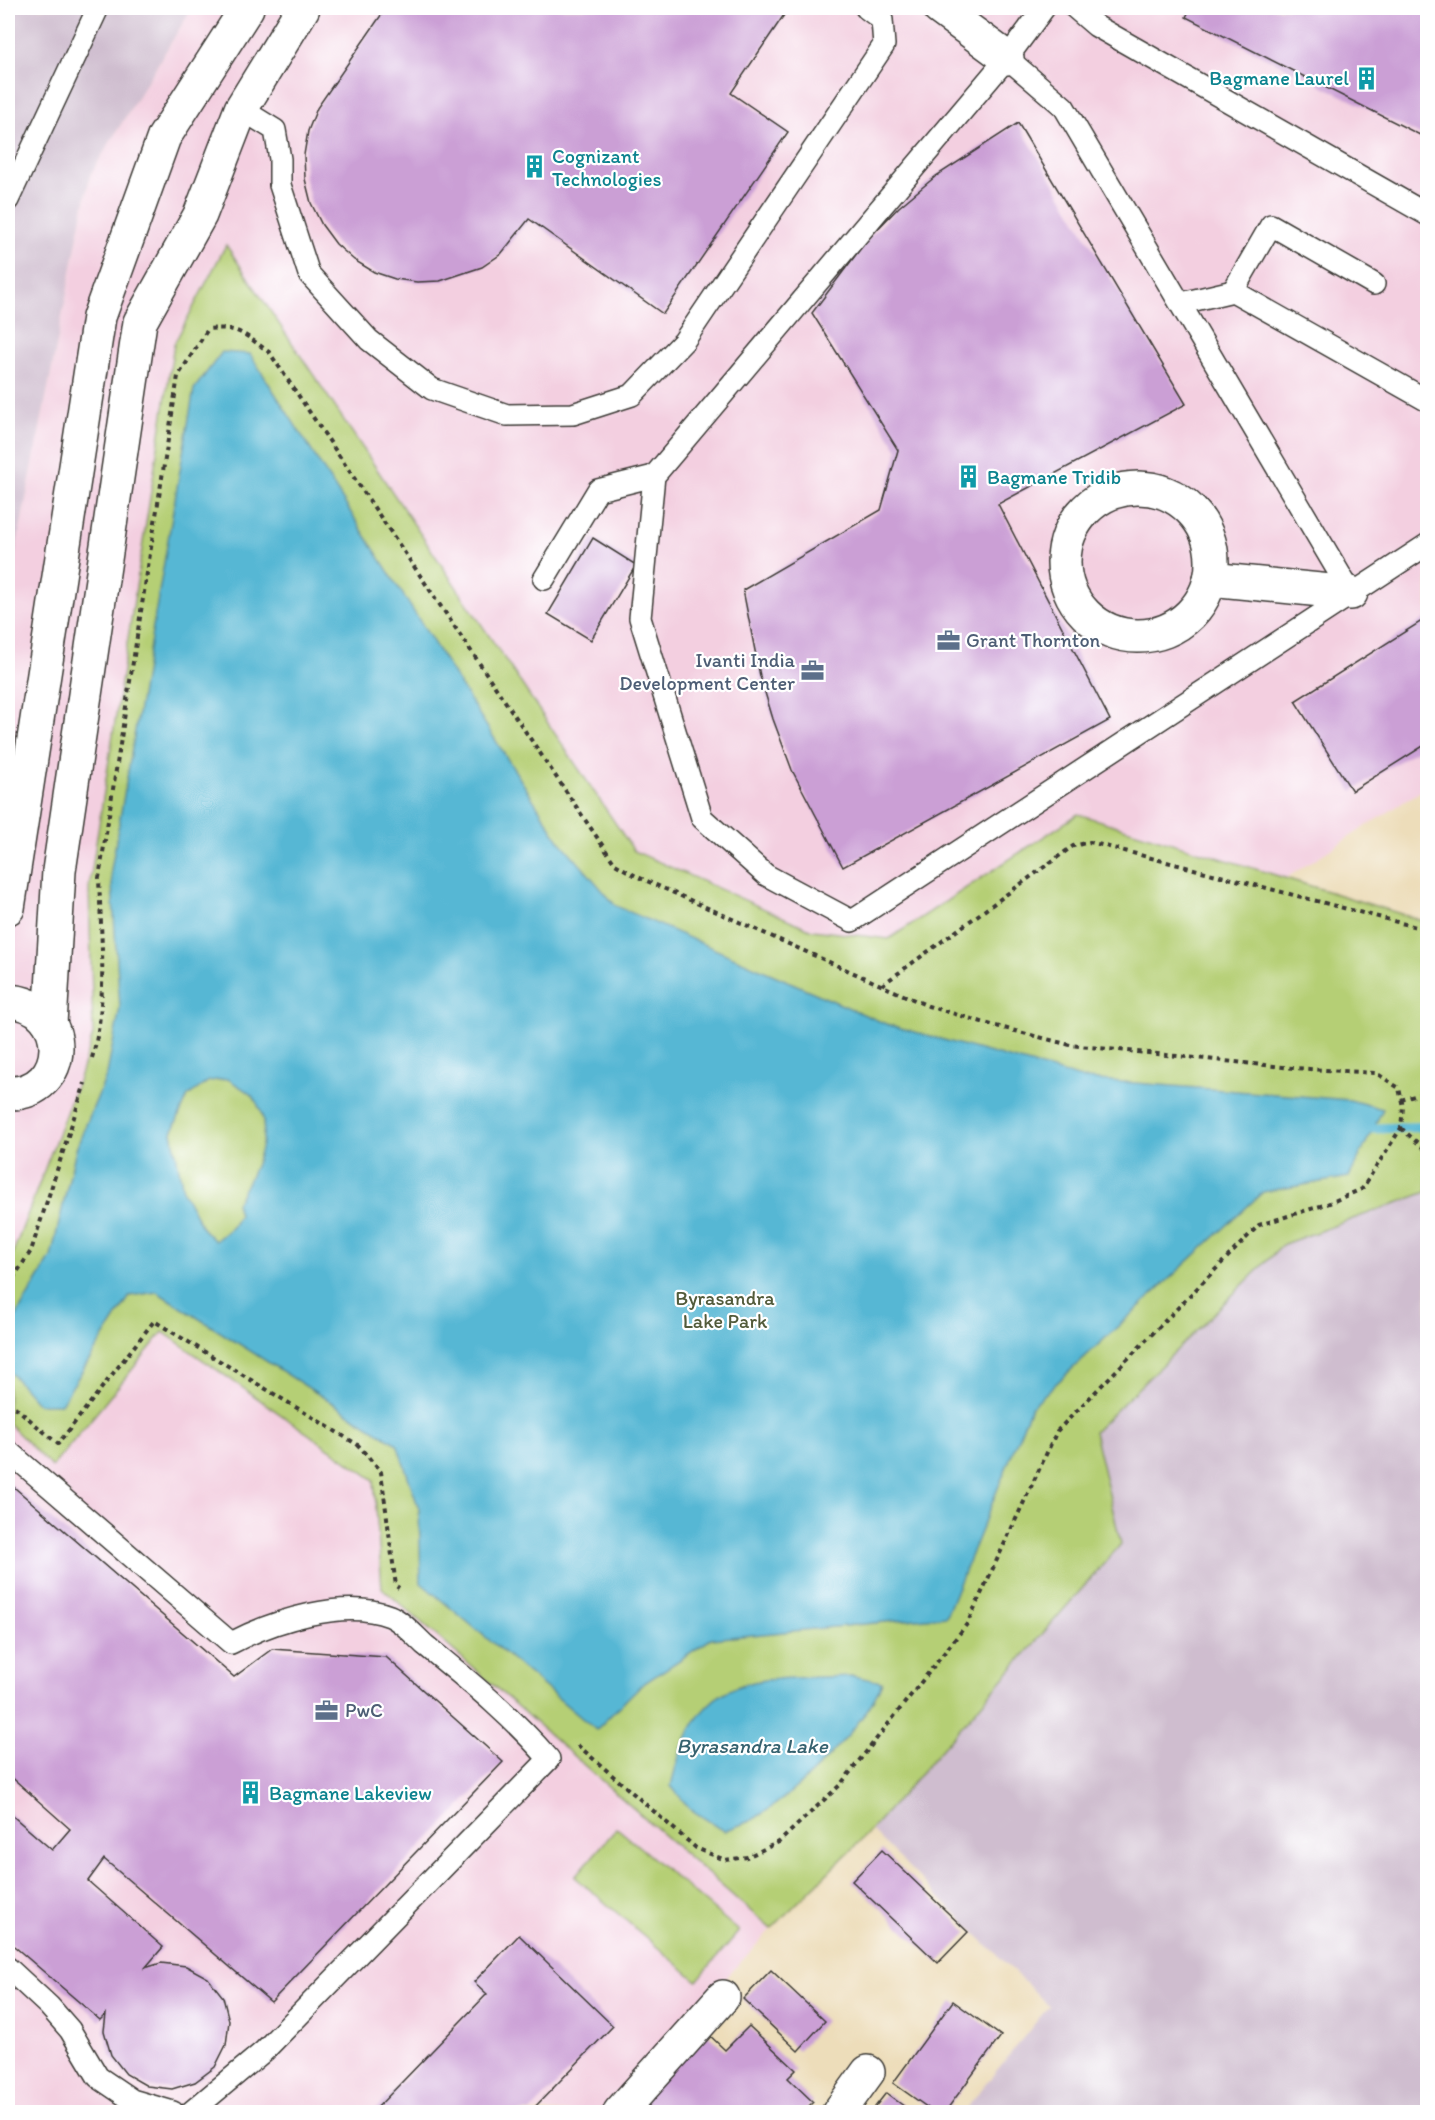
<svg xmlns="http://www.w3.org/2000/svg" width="1435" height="2120" font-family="Itim,sans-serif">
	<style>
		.built { fill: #f3cfe0 }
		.industrial { fill: #cfbdcf }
		.green { fill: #b5cf75; stroke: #687648; stroke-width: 1.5 }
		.water { fill: #56b7d4; stroke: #396a78; stroke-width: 1.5; fill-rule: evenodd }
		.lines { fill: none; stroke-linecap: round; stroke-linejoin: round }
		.stream { stroke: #56b7d4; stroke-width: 10 }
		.building { fill: #cb9fd5 }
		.service-casing { stroke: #3b3934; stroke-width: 24 }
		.minor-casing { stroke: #3b3934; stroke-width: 36 }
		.path { stroke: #3b3934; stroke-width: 4; stroke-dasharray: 4.5 4.5; stroke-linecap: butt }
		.service { stroke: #fff; stroke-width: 21 }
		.minor { stroke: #fff; stroke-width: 33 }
		.labels { text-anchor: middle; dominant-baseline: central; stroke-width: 4.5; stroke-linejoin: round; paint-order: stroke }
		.culture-label { font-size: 20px; fill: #0d838f; stroke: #fff; text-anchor: start }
		.service-label { font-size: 20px; fill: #4e5e75; stroke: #fff; text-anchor: start }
		.park-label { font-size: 20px; fill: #525b3b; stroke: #fff }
		.water-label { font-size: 21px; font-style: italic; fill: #36626f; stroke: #fff }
	</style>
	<rect width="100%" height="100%" fill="#fff"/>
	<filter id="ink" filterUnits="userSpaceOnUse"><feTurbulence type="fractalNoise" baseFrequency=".0167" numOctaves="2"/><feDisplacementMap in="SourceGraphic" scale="12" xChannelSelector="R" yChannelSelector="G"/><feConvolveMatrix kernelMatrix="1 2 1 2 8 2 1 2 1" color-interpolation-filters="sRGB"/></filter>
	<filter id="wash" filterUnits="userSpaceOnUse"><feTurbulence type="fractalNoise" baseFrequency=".008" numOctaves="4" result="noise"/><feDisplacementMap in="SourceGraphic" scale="24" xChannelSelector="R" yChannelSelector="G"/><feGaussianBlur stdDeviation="1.35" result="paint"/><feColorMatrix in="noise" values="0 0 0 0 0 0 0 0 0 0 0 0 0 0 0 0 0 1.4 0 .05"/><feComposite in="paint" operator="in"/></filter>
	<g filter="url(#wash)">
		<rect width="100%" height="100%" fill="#edddba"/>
		<g class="built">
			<polygon points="192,8 1427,8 1427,787 1286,878 1078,814 889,939 812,930 634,851 226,246 174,344 89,888 93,1035 78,1081 8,1266 8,590 90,175"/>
			<polygon points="162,1331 374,1480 382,1588 771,1929 603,2112 8,2112 8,1423 52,1466"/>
		</g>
		<g class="industrial">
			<polygon points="8,8 192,8 90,175 8,590"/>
			<polygon points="1427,1192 1427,2112 963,2112 1049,2006 871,1830 1121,1544 1094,1432 1284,1244"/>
		</g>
		<g class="green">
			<polygon points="226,245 634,851 812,930 889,939 1078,814 1427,922 1427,1192 1284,1244 1094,1432 1121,1544 871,1830 771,1929 382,1588 374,1480 163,1332 52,1467 8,1423 8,1266 78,1081 93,1035 89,888 174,344"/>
			<polygon points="617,1828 739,1931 697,1981 575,1877"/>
		</g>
		<g class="water">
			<path d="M222,352L250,354L559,840L616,906L886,1024L1085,1079L1350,1100L1383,1109L1349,1177L1263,1192L1031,1407L946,1616L711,1639L640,1686L596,1730L421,1583L419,1509L397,1444L157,1292L130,1296L61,1404H38L8,1370V1330L51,1257L76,1149L107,1074L120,1008L111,870L194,389ZM228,1079C235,1084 245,1089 251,1095C279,1126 254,1173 236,1203L239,1215L232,1227L215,1241L203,1229L183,1191L172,1132L188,1096L209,1081Z"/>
			<path d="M853,1676L882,1682C866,1726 795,1794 754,1819C745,1824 733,1827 724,1831L690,1809L671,1786C698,1667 751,1680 853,1676Z"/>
		</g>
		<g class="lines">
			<polyline class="stream" points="1360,1129 1420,1127 1428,1134"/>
		</g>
		<g id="blocks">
			<g class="building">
				<polygon points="386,8 787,8 788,9 731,93 788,132 663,314 529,219 501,254 482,267 440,281 417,282 395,279 374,272 354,260 336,244 322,225 311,203 305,179 304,155 308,131 317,108"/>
				<polygon points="1191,8 1428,8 1428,139 1186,17"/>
				<polygon points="1018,123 1186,404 998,504 1110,720 843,867 792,770 773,719 760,676 743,590 881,510 898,450 812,313 867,240 899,207 936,176"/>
				<polygon points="593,538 636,565 591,640 548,614"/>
				<polygon points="1428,617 1428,743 1352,791 1295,701"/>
				<polygon points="8,1482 234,1677 272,1649 386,1657 503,1762 271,2002 104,1859 88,1881 163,1947 145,1968 161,1963 186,1966 208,1978 223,1997 229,2021 226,2045 215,2067 195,2082 172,2089 147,2086 126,2074 111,2055 104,2031 106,2014 100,2020 8,1941 8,1812 52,1850 70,1829 8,1774"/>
				<polygon points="882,1850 968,1932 938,1963 852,1881"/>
				<polygon points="519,1935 613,2026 530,2112 373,2112 487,1994 474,1982"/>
				<polygon points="771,1970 825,2021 798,2051 743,1999"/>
				<polygon points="953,2001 1001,2036 945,2112 934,2112 893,2083"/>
				<polygon points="749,2026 796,2070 788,2078 813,2102 803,2112 627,2112 705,2031 725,2050"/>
				<polygon points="886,2093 912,2112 871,2112"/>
			</g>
		</g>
	</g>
	<g filter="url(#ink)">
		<use href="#blocks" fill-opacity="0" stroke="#3b3934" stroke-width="1.5"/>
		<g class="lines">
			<defs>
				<g id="service">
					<polyline points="1044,8 1007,58 654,476 640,618 702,818 766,875 852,921 1428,544"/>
					<polyline points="1075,8 1096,26 1428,215"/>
					<polyline points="1007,58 1064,107 1351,593"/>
					<polyline points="241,109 275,130 280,159 280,185 309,274 369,340 432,389 507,415 573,414 632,395 684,341 884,45 882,20 866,8"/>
					<polyline points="8,200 98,8"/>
					<polyline points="1233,291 1271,225 1374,284"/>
					<polyline points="1182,303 1233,291 1428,401"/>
					<polyline points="544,579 598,490 654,476"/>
					<path d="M8,1451L231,1643C273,1621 344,1598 390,1616C402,1621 415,1636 425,1645C470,1682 510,1714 549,1759L264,2051L191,2112"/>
					<polyline points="8,1968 49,2006 70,2030 98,2077 132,2100 173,2112"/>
				</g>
				<g id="minor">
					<polyline points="939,8 1007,58"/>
					<circle cx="1138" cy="562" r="74"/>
					<polyline points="1210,579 1351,593"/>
					<polyline points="8,908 99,317 164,137 247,8"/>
					<path d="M8,1001C74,1004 70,1095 8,1093"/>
					<polyline points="50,1024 59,871 140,322 200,215 241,109 303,8"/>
					<polyline points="620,2112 723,1997"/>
					<polyline points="839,2112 868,2072"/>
				</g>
			</defs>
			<use href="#service" class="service-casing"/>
			<use href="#minor" class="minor-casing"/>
			<g class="path">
				<polyline points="882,985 1073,846 1090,842 1428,930"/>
				<path d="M92,1058C108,1002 101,937 99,878L178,376L208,329C239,326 245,335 269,352L615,864L638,877L928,1006L992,1025L1070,1045L1293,1068L1376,1073L1399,1088L1403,1107L1401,1128L1362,1189L1327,1204L1259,1225L1057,1431L967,1624L840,1785L779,1842L747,1857L725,1860L696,1848L574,1742"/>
				<polyline points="1401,1100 1428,1092"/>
				<polyline points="1401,1128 1428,1152"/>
				<polyline points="8,1286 31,1251 85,1083"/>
				<polyline points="8,1401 58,1444 154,1321 358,1445 381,1472 396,1586 399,1588"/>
			</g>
			<use href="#service" class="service"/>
			<use href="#minor" class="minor"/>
		</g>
	</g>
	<defs>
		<symbol id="building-bare" viewBox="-9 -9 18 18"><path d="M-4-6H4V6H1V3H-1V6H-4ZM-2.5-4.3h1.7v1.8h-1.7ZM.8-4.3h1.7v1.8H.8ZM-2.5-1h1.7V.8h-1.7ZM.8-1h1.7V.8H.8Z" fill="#0f9aa8" stroke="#fff" stroke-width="2.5" paint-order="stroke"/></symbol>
		<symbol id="office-bare" viewBox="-9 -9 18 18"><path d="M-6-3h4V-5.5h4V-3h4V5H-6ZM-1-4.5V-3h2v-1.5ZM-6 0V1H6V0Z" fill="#5c6f8a" stroke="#fff" stroke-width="2.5" paint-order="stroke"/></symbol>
	</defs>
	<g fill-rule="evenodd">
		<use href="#building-bare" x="1350" y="62" width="33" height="33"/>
		<use href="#building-bare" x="518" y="150" width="33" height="33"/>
		<use href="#building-bare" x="952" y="460" width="33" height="33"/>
		<use href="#office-bare" x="932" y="624" width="33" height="33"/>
		<use href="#office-bare" x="796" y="654" width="33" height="33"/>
		<use href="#office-bare" x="310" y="1694" width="33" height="33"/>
		<use href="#building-bare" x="234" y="1776" width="33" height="33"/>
	</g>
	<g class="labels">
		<g class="culture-label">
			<text x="1349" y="78" text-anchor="end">Bagmane Laurel</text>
			<text x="552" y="156">Cognizant<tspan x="552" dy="23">Technologies</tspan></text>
			<text x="987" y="477">Bagmane Tridib</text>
			<text x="269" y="1793">Bagmane Lakeview</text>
		</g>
		<g class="service-label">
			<text x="966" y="640">Grant Thornton</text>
			<text x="795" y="660" text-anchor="end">Ivanti India<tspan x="795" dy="23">Development Center</tspan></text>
			<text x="345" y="1710">PwC</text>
		</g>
		<g class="park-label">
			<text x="725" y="1298">Byrasandra<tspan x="725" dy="23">Lake Park</tspan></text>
		</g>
		<g class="water-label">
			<text x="752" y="1745">Byrasandra Lake</text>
		</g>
	</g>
	<rect width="1435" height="2120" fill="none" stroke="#fff" stroke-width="30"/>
</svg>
